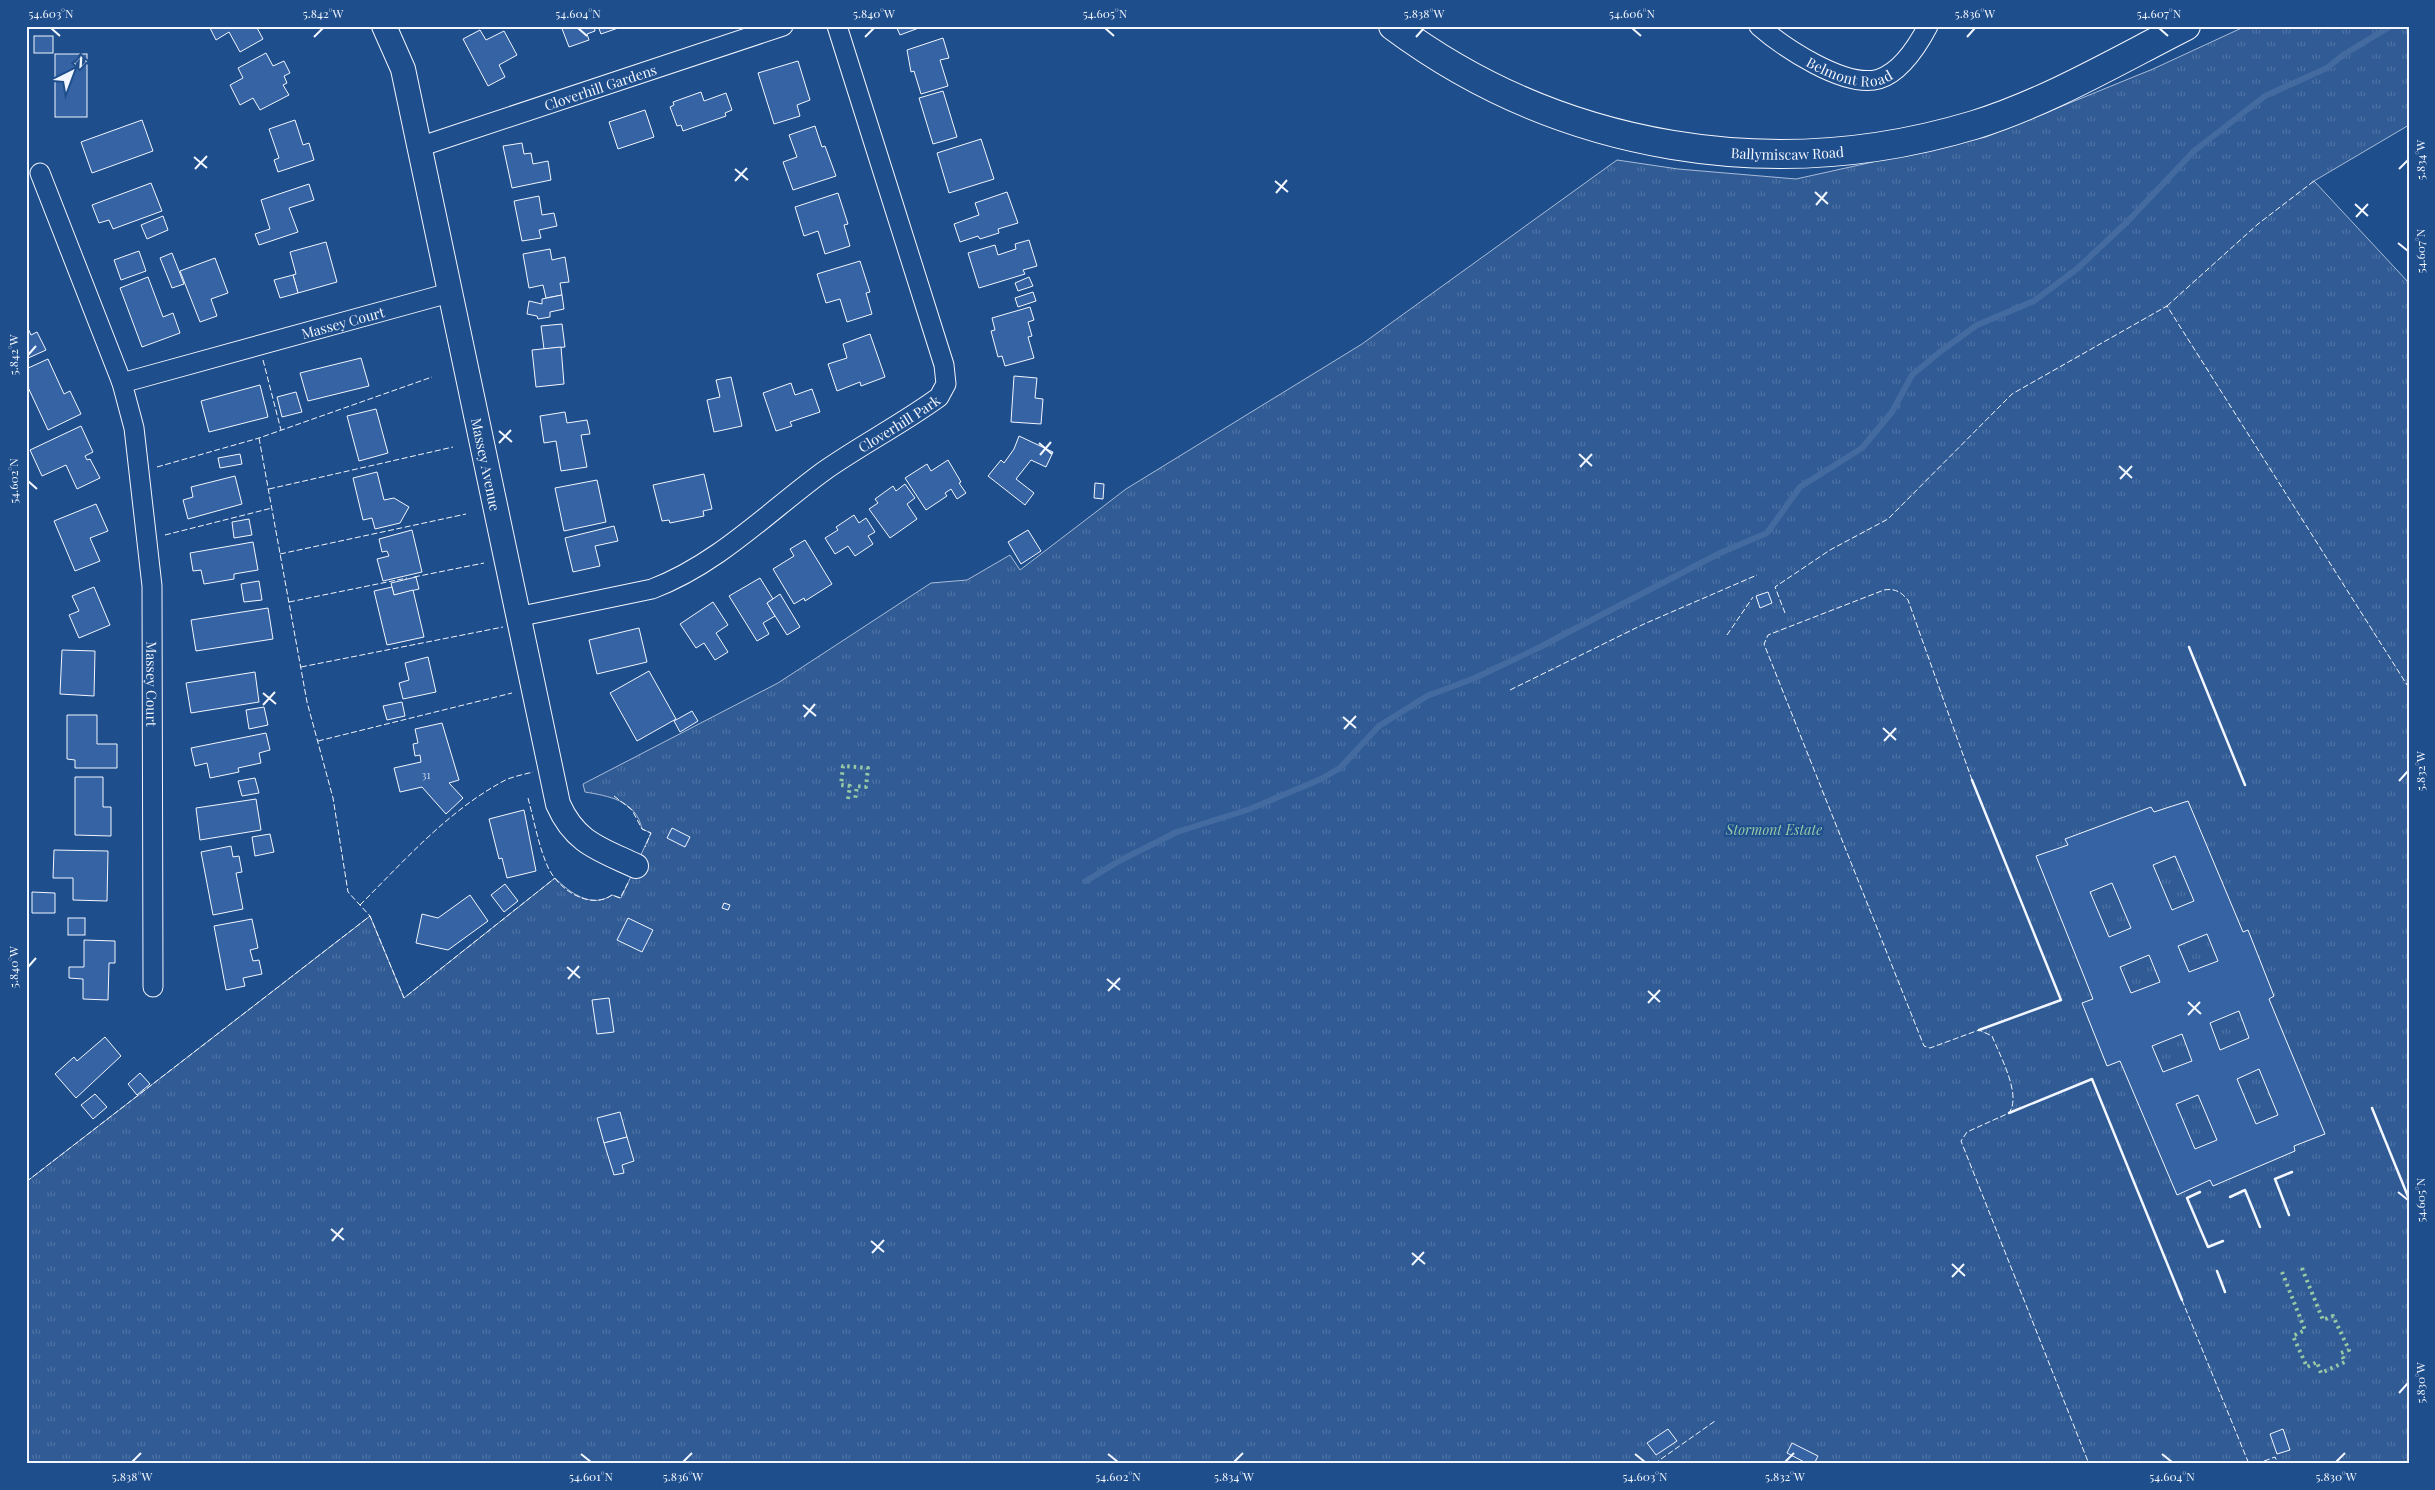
<svg xmlns="http://www.w3.org/2000/svg" width="2435" height="1490" font-family="'Playfair Display',serif">
	<style>
		.park { fill: url(#park-tufts); stroke: #a8bbd7 }
		.lines { fill: none; stroke-linecap: round; stroke-linejoin: round }
		.stream { stroke: #446ba0; stroke-width: 6 }
		.building { fill: #3563a3; stroke: #f2f6ff; fill-rule: evenodd }
		.minor-casing { stroke: #f2f6ff; stroke-width: 21 }
		.tertiary-casing { stroke: #f2f6ff; stroke-width: 26 }
		.secondary-casing { stroke: #f2f6ff; stroke-width: 30 }
		.minor { stroke: #1f4e8c; stroke-width: 19 }
		.tertiary { stroke: #1f4e8c; stroke-width: 24 }
		.secondary { stroke: #1f4e8c; stroke-width: 28 }
		.hedge { stroke: #97c8a6; stroke-width: 4; stroke-dasharray: 2.5 4; stroke-linecap: butt }
		.fence { stroke: #f2f6ff; stroke-width: 1; stroke-dasharray: 6 2.5; stroke-linecap: butt }
		.wall { stroke: #f2f6ff; stroke-width: 2.5 }
		.ticks { fill: none; stroke: #f2f6ff; stroke-width: 2 }
		.labels { text-anchor: middle; dominant-baseline: central; stroke-width: 4; stroke-linejoin: round; paint-order: stroke }
		.number-label { font-size: 11px; fill: #c3d1e8 }
		.street-label { font-size: 14px; fill: #f2f6ff; stroke: #1f4e8c }
		.park-label { font-size: 14px; font-style: italic; fill: #97c8a6; stroke: #1f4e8c }
		.neatline { fill: none; stroke: #f2f6ff; stroke-width: 2 }
		.ticks-label { font-size: 12px; text-anchor: middle; fill: #f2f6ff }
	</style>
	<defs>
		<pattern id="park-tufts" width="24" height="20" patternUnits="userSpaceOnUse" patternTransform="scale(1.25)"><rect width="24" height="20" fill="#305b95"/><path d="M3 7l-1-3M5 7V3M7 7l1-3M15 17l-1-3M17 17v-4M19 17l1-3" fill="none" stroke="#4e73a5"/></pattern>
	</defs>
	<rect width="100%" height="100%" fill="#1f4e8c"/>
	<path class="park" d="M2246,26H2409V125L2314,181L2409,283V1464H26V1182L370,916L404,998L555,878C570,893 592,909 612,895L621,898L651,833L642,829C636,800 608,796 585,792L583,784L778,683L931,583L967,580L1010,555L1020,570L1126,489L1362,344L1617,160L1678,169L1796,179L1986,137L2153,69Z"/>
	<g class="lines">
		<polyline class="stream" points="1086,881 1119,861 1177,832 1250,809 1321,779 1340,768 1379,726 1427,696 1475,678 1538,648 1720,553 1767,533 1800,487 1862,448 1892,412 1912,375 1941,351 1977,325 2034,301 2078,268 2128,221 2194,151 2265,96 2327,68 2343,55 2391,26"/>
	</g>
	<g class="building">
		<polygon points="209,26 256,26 263,39 240,52 229,32 216,40"/>
		<polygon points="561,26 594,26 595,31 587,34 589,40 569,47"/>
		<polygon points="598,26 621,26 621,27 601,34"/>
		<polygon points="896,26 924,26 900,35"/>
		<polygon points="480,30 486,40 504,31 517,55 499,65 505,77 488,86 463,39"/>
		<rect x="34" y="36" width="19" height="17"/>
		<polygon points="943,38 949,58 940,60 948,86 921,94 914,71 911,72 907,50"/>
		<polygon points="266,53 273,66 284,61 290,73 284,76 287,83 283,85 289,95 260,110 253,98 240,105 230,85 243,78 238,68"/>
		<rect x="55" y="54" width="32" height="63"/>
		<polygon points="798,61 810,100 797,105 800,116 774,124 758,73"/>
		<polygon points="943,91 957,137 933,144 919,98"/>
		<polygon points="701,92 704,101 726,93 732,110 725,113 726,116 683,131 681,125 677,126 670,107 674,105 673,102"/>
		<polygon points="645,110 654,137 618,149 609,122"/>
		<polygon points="142,120 153,151 92,173 81,142"/>
		<polygon points="295,120 303,145 309,143 314,160 278,172 274,160 279,158 269,129"/>
		<polygon points="815,126 822,147 825,146 836,176 793,190 783,162 797,157 789,135"/>
		<polygon points="981,139 994,179 949,193 937,153"/>
		<polygon points="522,143 524,154 531,153 533,164 548,161 551,180 512,188 503,146"/>
		<polygon points="151,183 162,211 113,229 109,220 99,223 92,205"/>
		<polygon points="309,184 314,200 289,208 298,232 259,245 255,234 270,229 261,200"/>
		<polygon points="1007,192 1018,223 998,229 999,233 980,239 978,236 960,242 954,224 979,215 975,203"/>
		<polygon points="838,193 848,224 844,225 850,246 825,254 818,231 804,236 795,207"/>
		<polygon points="539,196 542,215 554,213 557,226 539,230 541,238 522,241 514,201"/>
		<polygon points="163,216 168,230 147,239 141,225"/>
		<polygon points="1029,240 1037,266 1023,270 1025,274 979,288 968,253 995,245 998,255 1016,249 1015,244"/>
		<polygon points="326,242 337,282 298,293 293,275 296,274 290,252"/>
		<polygon points="550,249 552,260 565,257 569,282 560,283 562,295 546,298 543,285 529,288 523,254"/>
		<polygon points="139,251 146,271 121,280 114,260"/>
		<polygon points="172,253 184,284 172,288 160,258"/>
		<polygon points="215,258 228,293 211,299 217,316 200,322 180,271"/>
		<polygon points="860,261 870,292 866,293 872,314 847,322 840,299 826,303 817,274"/>
		<polygon points="293,275 298,293 280,298 274,280"/>
		<polygon points="148,277 163,317 173,313 180,333 142,347 120,288"/>
		<polygon points="1029,277 1033,286 1018,291 1015,283"/>
		<polygon points="1033,292 1036,301 1018,307 1015,298"/>
		<polygon points="562,295 564,309 550,312 550,317 538,319 537,316 527,314 529,301 542,304 542,299"/>
		<polygon points="1030,307 1034,320 1028,322 1032,336 1028,337 1034,358 1005,366 1002,356 998,357 991,331 995,330 992,318"/>
		<polygon points="26,324 31,335 37,332 46,350 26,359"/>
		<polygon points="562,324 565,347 544,349 541,326"/>
		<polygon points="870,334 885,377 861,386 860,382 837,391 828,364 847,358 843,344"/>
		<polygon points="561,347 564,384 536,387 532,350"/>
		<polygon points="361,358 369,386 308,401 300,373"/>
		<polygon points="48,359 64,394 70,391 81,414 48,430 26,383 26,369"/>
		<polygon points="1014,376 1037,378 1035,398 1043,399 1041,424 1011,422"/>
		<polygon points="731,377 742,426 714,432 707,400 720,397 716,380"/>
		<polygon points="791,383 795,395 812,389 820,412 790,422 792,426 776,431 763,393"/>
		<polygon points="260,385 268,417 209,432 201,401"/>
		<polygon points="296,392 302,412 282,417 277,397"/>
		<polygon points="376,409 388,453 359,461 347,416"/>
		<polygon points="565,412 567,423 587,420 590,434 581,435 587,467 561,471 556,441 544,443 540,416"/>
		<polygon points="81,426 93,452 85,456 87,460 90,459 100,478 77,489 66,465 42,476 30,450"/>
		<polygon points="1019,436 1053,452 1046,467 1031,460 1016,479 1034,493 1025,505 988,476 1001,460 1004,463 1014,449"/>
		<polygon points="240,454 242,464 220,468 218,458"/>
		<polygon points="948,460 961,482 959,483 966,493 957,499 951,489 945,493 947,496 926,510 905,478 927,464 931,471"/>
		<polygon points="377,472 384,500 394,498 409,507 400,523 375,529 372,518 363,520 353,478"/>
		<polygon points="704,474 712,509 703,511 704,516 670,523 669,520 662,521 653,485"/>
		<polygon points="235,476 242,504 188,519 183,500 193,497 191,487"/>
		<polygon points="597,480 606,522 564,531 555,488"/>
		<polygon points="1095,483 1104,484 1103,499 1094,498"/>
		<polygon points="905,484 915,498 907,504 917,519 890,538 869,509 878,503 875,499 893,486 896,491"/>
		<polygon points="96,504 108,531 90,538 100,561 75,571 54,521"/>
		<polygon points="854,515 859,523 866,518 875,532 868,536 873,544 855,556 848,546 835,554 825,538 838,530 836,527"/>
		<polygon points="249,519 252,535 234,538 232,522"/>
		<polygon points="614,526 618,541 595,546 600,566 573,572 565,538"/>
		<polygon points="412,530 422,572 383,581 377,559 389,556 387,551 382,552 379,539"/>
		<polygon points="1028,530 1041,551 1021,564 1008,542"/>
		<polygon points="805,540 832,584 805,601 804,598 794,604 773,569 794,556 790,549"/>
		<polygon points="253,542 258,570 234,574 234,579 204,584 201,570 193,571 190,553"/>
		<polygon points="416,577 419,589 394,595 391,583"/>
		<polygon points="760,578 773,599 767,603 775,616 763,623 769,634 757,641 729,596"/>
		<polygon points="259,581 262,600 244,602 241,584"/>
		<polygon points="94,587 110,625 79,638 69,615 79,611 72,596"/>
		<polygon points="392,587 394,595 413,590 424,637 387,645 374,591"/>
		<polygon points="1768,592 1772,603 1760,608 1756,596"/>
		<polygon points="780,594 800,627 787,635 767,603"/>
		<polygon points="713,602 728,625 716,633 728,652 715,660 704,643 696,648 680,624"/>
		<polygon points="268,608 273,639 196,651 191,620"/>
		<polygon points="639,628 647,662 597,674 589,640"/>
		<polygon points="62,650 95,651 94,696 60,694"/>
		<polygon points="428,657 436,692 403,699 399,683 409,680 405,663"/>
		<polygon points="649,671 676,719 637,741 610,693"/>
		<polygon points="255,672 259,702 191,713 186,683"/>
		<polygon points="402,702 405,716 387,720 383,706"/>
		<polygon points="264,707 268,725 249,729 246,710"/>
		<polygon points="692,711 698,721 680,732 674,721"/>
		<polygon points="67,715 97,715 97,744 117,744 117,768 75,768 75,760 67,759"/>
		<polygon points="442,723 459,780 449,783 463,798 446,814 422,787 400,792 394,768 421,762 420,755 415,756 413,744 418,743 415,729"/>
		<polygon points="266,733 270,750 259,753 261,763 238,768 239,772 210,778 207,763 195,766 191,748"/>
		<polygon points="75,777 103,777 103,807 111,807 111,836 75,835"/>
		<polygon points="255,778 259,793 242,796 238,781"/>
		<polygon points="256,799 261,830 200,840 196,808"/>
		<path d="M2188,801L2243,932L2248,930L2274,996L2269,999L2325,1134L2294,1146L2295,1151L2213,1186L2210,1180L2177,1195L2120,1061L2107,1066L2082,1003L2093,999L2036,856L2068,845L2065,839L2151,807L2154,812ZM2175,856L2194,901L2172,910L2153,865ZM2112,883L2131,928L2109,937L2090,892ZM2207,934L2218,961L2189,972L2178,946ZM2149,955L2160,982L2131,993L2120,967ZM2239,1011L2249,1038L2220,1050L2210,1023ZM2182,1034L2192,1061L2163,1072L2152,1046ZM2259,1069L2278,1115L2256,1124L2237,1079ZM2198,1095L2217,1140L2195,1149L2176,1104Z"/>
		<polygon points="524,810 536,871 507,878 502,858 499,859 489,819"/>
		<polygon points="672,828 690,837 685,847 667,838"/>
		<polygon points="270,834 274,852 255,856 252,837"/>
		<polygon points="231,846 233,857 239,856 242,872 236,873 243,909 213,915 201,852"/>
		<polygon points="54,850 108,851 107,901 73,900 73,878 53,878"/>
		<polygon points="505,884 518,901 504,912 491,895"/>
		<polygon points="32,892 55,893 55,913 32,913"/>
		<polygon points="470,895 488,921 448,950 416,943 422,914 438,918"/>
		<polygon points="724,903 730,905 728,910 722,908"/>
		<rect x="68" y="918" width="17" height="17"/>
		<polygon points="628,918 653,930 642,952 617,940"/>
		<polygon points="252,919 258,948 250,950 253,961 259,960 262,974 243,978 245,986 226,990 214,926"/>
		<polygon points="84,940 115,941 115,963 109,963 108,1000 83,999 83,979 69,978 69,967 84,967"/>
		<polygon points="609,998 614,1032 597,1034 592,1000"/>
		<polygon points="105,1037 121,1056 76,1098 55,1074 74,1057 77,1061"/>
		<polygon points="140,1073 150,1084 137,1095 128,1084"/>
		<polygon points="95,1094 107,1107 93,1119 81,1105"/>
		<polygon points="620,1112 627,1137 604,1143 597,1118"/>
		<polygon points="627,1137 634,1161 622,1165 624,1173 614,1175 604,1143"/>
		<polygon points="1668,1429 1677,1441 1656,1455 1647,1443"/>
		<polygon points="2283,1429 2290,1450 2277,1454 2270,1434"/>
		<polygon points="1792,1443 1818,1456 1814,1464 1808,1464 1787,1453"/>
	</g>
	<g class="lines">
		<defs>
			<g id="minor">
				<path id="s1" d="M1759,26C1783,47 1845,89 1879,79C1901,72 1918,45 1928,26"/>
				<path id="s2" d="M419,147L783,26"/>
				<path id="s3" d="M40,173L122,383L134,428L152,586L153,987"/>
				<path id="s4" d="M122,383L449,293"/>
				<path id="s5" d="M517,617L652,589C718,564 768,512 824,471C861,445 902,424 939,397L946,384L944,365L837,26"/>
			</g>
			<g id="tertiary">
				<path id="s6" d="M384,26L403,69L558,804C575,843 600,849 636,866"/>
			</g>
			<g id="secondary">
				<path id="s7" d="M1393,26C1561,151 1775,185 1974,125C2048,102 2117,61 2186,26"/>
			</g>
		</defs>
		<use href="#minor" class="minor-casing"/>
		<use href="#tertiary" class="tertiary-casing"/>
		<use href="#secondary" class="secondary-casing"/>
		<use href="#minor" class="minor"/>
		<use href="#tertiary" class="tertiary"/>
		<use href="#secondary" class="secondary"/>
		<g class="hedge">
			<polyline points="848,799 850,786 841,785 843,766 868,768 866,787 857,786 855,800"/>
			<polyline points="2282,1272 2305,1330 2293,1336 2307,1367 2317,1362 2321,1373 2345,1362 2341,1353 2349,1350 2333,1316 2323,1320 2301,1266"/>
		</g>
		<g class="fence">
			<polyline points="2167,306 2258,224 2314,181"/>
			<polyline points="263,360 281,430"/>
			<polyline points="259,438 307,702 333,798 348,892 370,916"/>
			<polyline points="157,467 259,438 432,377"/>
			<polyline points="269,489 453,447"/>
			<polyline points="165,535 272,508"/>
			<polyline points="280,554 466,514"/>
			<polyline points="414,577 484,563"/>
			<polyline points="289,602 407,578"/>
			<polyline points="1785,613 1775,587 1830,550 1888,519 2012,394 2167,306 2409,688"/>
			<polyline points="1727,635 1753,597"/>
			<polyline points="301,667 503,627"/>
			<polyline points="1510,690 1644,624 1757,575"/>
			<polyline points="318,741 512,693"/>
			<path d="M1972,780L1908,600C1901,592 1895,588 1884,590L1768,635L1764,644L1924,1046L1930,1048L1979,1030L1992,1036C2000,1056 2022,1095 2009,1113L1967,1132L1961,1141L2089,1464"/>
			<polyline points="614,796 632,810 642,829 651,833 645,847"/>
			<path d="M528,798C534,820 538,844 547,865C556,888 589,911 612,895L620,898L628,883"/>
			<path d="M360,905C403,862 446,813 500,783C509,777 522,775 533,772"/>
			<polyline points="26,1182 370,916 404,998 555,878"/>
			<polyline points="2182,1300 2249,1464"/>
			<polyline points="1654,1464 1715,1421"/>
			<polyline points="2256,1464 2275,1457 2278,1464"/>
		</g>
		<g class="wall">
			<polyline points="2189,647 2245,785"/>
			<polyline points="1972,780 2061,1000 1979,1030"/>
			<polyline points="2372,1108 2409,1199"/>
			<polyline points="2009,1113 2092,1079 2182,1300"/>
			<polyline points="2200,1192 2187,1198 2208,1247 2223,1241"/>
			<polyline points="2230,1197 2245,1190 2260,1227"/>
			<polyline points="2289,1215 2275,1179 2292,1172"/>
			<polyline points="2217,1271 2225,1292"/>
		</g>
	</g>
	<path class="ticks" d="M51,28L60,36M578,28L587,36M1105,28L1114,36M1632,28L1641,36M2159,28L2168,36M314,37L323,28M865,37L874,28M1416,37L1424,28M1967,37L1975,28M194,157L207,168M195,169L207,156M735,169L748,180M2399,169L2408,160M735,181L747,168M1275,181L1288,192M1815,192L1828,204M1276,193L1287,180M2355,204L2368,216M1816,205L1827,192M2356,217L2368,204M2398,243L2408,251M28,355L36,346M499,431L512,442M499,443L511,430M1039,443L1052,454M1579,454L1592,466M1040,455L1051,442M2119,466L2132,478M1580,467L1592,454M2120,479L2132,466M28,481L37,489M263,693L276,704M263,705L275,692M803,705L816,716M804,717L815,704M1343,717L1356,728M1883,728L1896,740M1344,729L1356,716M1884,741L1896,728M2399,781L2408,771M28,967L36,958M567,967L580,978M568,979L579,966M1107,979L1120,990M1108,991L1120,978M1648,991L1660,1002M2188,1002L2201,1014M1648,1003L1660,990M2188,1015L2200,1002M2398,1192L2408,1200M331,1229L344,1240M332,1241L343,1228M871,1241L884,1252M872,1253L884,1240M1412,1253L1425,1264M1952,1264L1965,1276M1412,1265L1424,1252M1952,1277L1964,1264M2399,1393L2408,1383M581,1454L591,1462M1108,1454L1118,1462M1635,1454L1645,1462M2162,1454L2172,1462M132,1462L141,1453M683,1462L692,1453M1234,1462L1243,1453M1785,1462L1794,1453M2336,1462L2345,1453"/>
	<g class="labels">
		<g class="number-label">
			<text x="426" y="774">31</text>
		</g>
		<g class="street-label">
			<text stroke="none"><textPath href="#s1" startOffset="104">Belmont Road</textPath></text>
			<text stroke="none"><textPath href="#s2" startOffset="191">Cloverhill Gardens</textPath></text>
			<text stroke="none"><textPath href="#s7" startOffset="422">Ballymiscaw Road</textPath></text>
			<text stroke="none"><textPath href="#s4" startOffset="229">Massey Court</textPath></text>
			<text stroke="none"><textPath href="#s5" startOffset="436">Cloverhill Park</textPath></text>
			<text stroke="none"><textPath href="#s6" startOffset="451">Massey Avenue</textPath></text>
			<text stroke="none"><textPath href="#s3" startOffset="529">Massey Court</textPath></text>
		</g>
		<g class="park-label">
			<text x="1774" y="829">Stormont Estate</text>
		</g>
	</g>
	<rect width="2435" height="1490" fill="none" stroke="#1f4e8c" stroke-width="55"/>
	<g transform="translate(72 72) rotate(42)" stroke="#1f4e8c" stroke-width="4" paint-order="stroke">
	<path d="M0-4L9 19L0 12L-9 19Z" fill="#f2f6ff"/>
	<text y="-8" font-size="14" font-weight="bold" text-anchor="middle" fill="#f2f6ff">N</text>
	</g>
	<rect x="28" y="28" width="2380" height="1434" class="neatline"/>
	<g class="ticks-label">
		<text x="51" y="18">54.603°N</text>
		<text x="323" y="18">5.842°W</text>
		<text x="578" y="18">54.604°N</text>
		<text x="874" y="18">5.840°W</text>
		<text x="1105" y="18">54.605°N</text>
		<text x="1424" y="18">5.838°W</text>
		<text x="1632" y="18">54.606°N</text>
		<text x="1975" y="18">5.836°W</text>
		<text x="2159" y="18">54.607°N</text>
		<text transform="translate(2421 160) rotate(-90)" y="4">5.834°W</text>
		<text transform="translate(2421 251) rotate(-90)" y="4">54.607°N</text>
		<text transform="translate(14 355) rotate(-90)" y="4">5.842°W</text>
		<text transform="translate(14 481) rotate(-90)" y="4">54.602°N</text>
		<text transform="translate(2421 771) rotate(-90)" y="4">5.832°W</text>
		<text transform="translate(14 967) rotate(-90)" y="4">5.840°W</text>
		<text transform="translate(2421 1200) rotate(-90)" y="4">54.605°N</text>
		<text transform="translate(2421 1383) rotate(-90)" y="4">5.830°W</text>
		<text x="132" y="1481">5.838°W</text>
		<text x="591" y="1481">54.601°N</text>
		<text x="683" y="1481">5.836°W</text>
		<text x="1118" y="1481">54.602°N</text>
		<text x="1234" y="1481">5.834°W</text>
		<text x="1645" y="1481">54.603°N</text>
		<text x="1785" y="1481">5.832°W</text>
		<text x="2172" y="1481">54.604°N</text>
		<text x="2336" y="1481">5.830°W</text>
	</g>
</svg>
